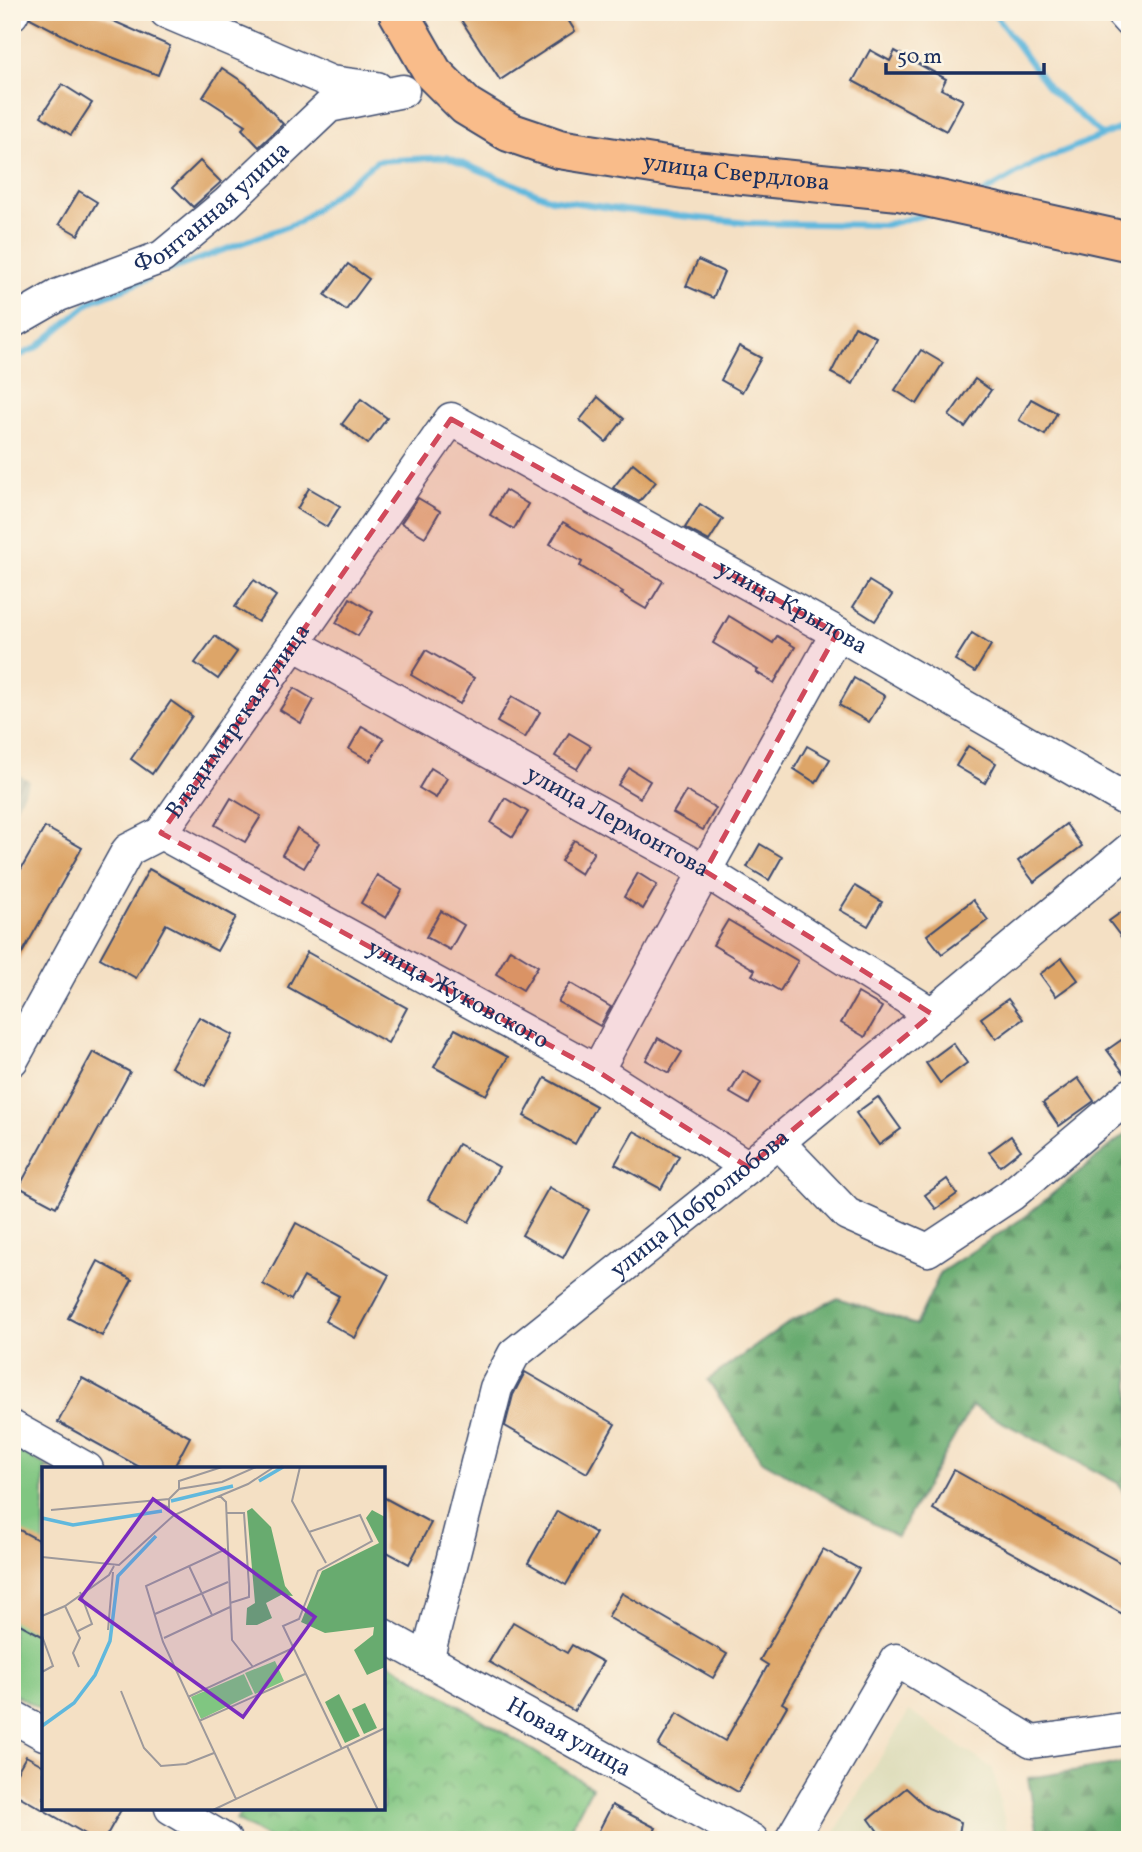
<svg xmlns="http://www.w3.org/2000/svg" width="1142" height="1852" font-family="Vollkorn,serif">
	<style>
		.built { fill: #deddbb }
		.industrial { fill: url(#industrial-furrows) }
		.forest { fill: url(#forest-firs); stroke: #426d66; stroke-width: 2 }
		.park { fill: url(#park-crowns); stroke: #4e7a70; stroke-width: 2 }
		.garden { fill: #80c681; stroke: #4e7a70; stroke-width: 2 }
		.lines { fill: none; stroke-linecap: round; stroke-linejoin: round }
		.stream { stroke: #60b8dd; stroke-width: 6 }
		.building { fill: #dda568 }
		.minor-casing { stroke: #3c4a6d; stroke-width: 35 }
		.major-casing { stroke: #3c4a6d; stroke-width: 42 }
		.minor { stroke: #fff; stroke-width: 32 }
		.major { stroke: #f9bc8a; stroke-width: 38 }
		.marked { fill: #d1495b; fill-opacity: 0.2; stroke: #d1495b; stroke-width: 5; stroke-dasharray: 14 9; stroke-linejoin: round }
		.labels { text-anchor: middle; dominant-baseline: central; stroke-width: 7; stroke-linejoin: round; paint-order: stroke }
		.street-label { font-size: 24px; fill: #1b2f5e; stroke: #fcf5e5 }
		.inset-river { fill: none; stroke: #60b8dd; stroke-width: 3.5 }
		.inset-road { fill: none; stroke: #9d999b; stroke-width: 2 }
		.view { fill: #7b2cbf; fill-opacity: 0.15; stroke: #7b2cbf; stroke-width: 3.5 }
		.inset-edge { fill: none; stroke: #1b2f5e; stroke-width: 3.5 }
	</style>
	<defs>
		<pattern id="industrial-furrows" width="10" height="10" patternUnits="userSpaceOnUse" patternTransform="scale(1.75)"><rect width="10" height="10" fill="#c3c6b9"/><path d="M-1 1l2-2M0 10L10 0M9 11l2-2" fill="none" stroke="#a7aaa1"/></pattern>
		<pattern id="forest-firs" width="22" height="20" patternUnits="userSpaceOnUse" patternTransform="scale(1.75)"><rect width="22" height="20" fill="#68ab6f"/><path d="M5 1l3.5 6h-7zM16 11l3.5 6h-7z" fill="#558c5e"/></pattern>
		<pattern id="park-crowns" width="20" height="18" patternUnits="userSpaceOnUse" patternTransform="scale(1.75)"><rect width="20" height="18" fill="#80c681"/><path d="M2 6a3 3 0 1 1 6 0M12 15a3 3 0 1 1 6 0" fill="none" stroke="#68a16d"/></pattern>
	</defs>
	<rect width="100%" height="100%" fill="#fcf5e5"/>
	<filter id="ink" filterUnits="userSpaceOnUse"><feTurbulence type="fractalNoise" baseFrequency=".0143" numOctaves="2"/><feDisplacementMap in="SourceGraphic" scale="14" xChannelSelector="R" yChannelSelector="G"/><feConvolveMatrix kernelMatrix="1 2 1 2 8 2 1 2 1" color-interpolation-filters="sRGB"/></filter>
	<filter id="wash" filterUnits="userSpaceOnUse"><feTurbulence type="fractalNoise" baseFrequency=".00686" numOctaves="4" result="noise"/><feDisplacementMap in="SourceGraphic" scale="28" xChannelSelector="R" yChannelSelector="G"/><feGaussianBlur stdDeviation="1.57" result="paint"/><feColorMatrix in="noise" values="0 0 0 0 0 0 0 0 0 0 0 0 0 0 0 0 0 1.4 0 .05"/><feComposite in="paint" operator="in"/></filter>
	<g filter="url(#wash)">
		<rect width="100%" height="100%" fill="#f4e0c4"/>
		<polygon class="built" points="909,1711 993,1769 1009,1840 830,1840"/>
		<polygon class="industrial" points="12,771 30,781 12,815"/>
		<g class="forest">
			<polygon points="1130,1130 1130,1504 1118,1483 972,1406 897,1537 761,1460 708,1380 791,1321 838,1298 916,1325 941,1272 1023,1218"/>
			<polygon points="1130,1762 1130,1840 1039,1840 1028,1778"/>
		</g>
		<polygon class="park" points="383,1659 592,1787 564,1840 271,1840 236,1820 243,1808 383,1808"/>
		<polygon class="garden" points="12,1446 51,1469 44,1469 44,1711 12,1693"/>
		<g class="lines">
			<g class="stream">
				<polyline points="993,12 1049,88 1102,135"/>
				<polyline points="983,193 1033,164 1130,124"/>
				<polyline points="167,271 299,222 377,161 447,157 551,199 623,210 747,223 885,225 928,214"/>
				<polyline points="12,359 36,348 92,301 148,279"/>
			</g>
		</g>
		<g id="blocks">
			<g class="building">
				<polygon points="31,12 93,12 170,46 158,75 86,47 30,18"/>
				<polygon points="456,12 510,12 517,22 532,12 563,12 575,31 500,80"/>
				<polygon points="870,50 890,61 895,51 946,79 941,89 963,100 946,131 853,81"/>
				<polygon points="222,68 246,84 283,124 259,147 242,129 246,125 203,97"/>
				<polygon points="62,84 92,103 71,135 41,116"/>
				<polygon points="200,161 221,182 193,207 173,187"/>
				<polygon points="79,191 97,202 78,235 59,224"/>
				<polygon points="698,260 724,272 713,298 686,286"/>
				<polygon points="348,264 369,279 346,310 325,295"/>
				<polygon points="855,326 876,337 853,384 831,373"/>
				<polygon points="739,346 761,358 742,392 721,380"/>
				<polygon points="921,350 943,363 917,404 895,390"/>
				<polygon points="975,379 991,390 965,427 949,416"/>
				<polygon points="598,397 624,419 606,442 580,420"/>
				<polygon points="361,399 387,418 368,444 342,424"/>
				<polygon points="1031,399 1057,413 1045,435 1019,420"/>
				<polygon points="633,463 656,482 639,502 613,488"/>
				<polygon points="309,488 340,506 327,527 297,509"/>
				<polygon points="505,490 528,504 514,529 490,515"/>
				<polygon points="418,498 440,511 425,537 401,523"/>
				<polygon points="700,504 723,519 709,541 685,528"/>
				<polygon points="563,522 663,581 646,609 621,594 623,592 580,566 582,562 550,544"/>
				<polygon points="254,580 276,596 258,622 235,607"/>
				<polygon points="869,581 892,595 875,621 853,607"/>
				<polygon points="350,598 373,612 358,636 336,623"/>
				<polygon points="729,616 773,643 777,636 795,647 774,683 756,672 758,670 713,643"/>
				<polygon points="972,633 991,645 975,672 955,660"/>
				<polygon points="215,636 237,652 218,679 195,663"/>
				<polygon points="426,650 474,678 460,704 411,675"/>
				<polygon points="854,678 885,696 869,722 839,705"/>
				<polygon points="294,688 314,700 301,723 280,710"/>
				<polygon points="512,696 540,712 525,738 497,722"/>
				<polygon points="171,701 192,716 152,774 131,759"/>
				<polygon points="362,726 384,739 370,761 349,749"/>
				<polygon points="569,733 591,746 577,769 555,756"/>
				<polygon points="807,746 830,759 816,783 794,769"/>
				<polygon points="968,746 996,763 985,783 956,766"/>
				<polygon points="431,768 447,778 436,798 419,788"/>
				<polygon points="629,768 650,781 640,798 618,785"/>
				<polygon points="686,791 716,808 703,830 673,813"/>
				<polygon points="231,798 261,816 245,842 215,825"/>
				<polygon points="505,798 528,812 513,837 491,823"/>
				<polygon points="1066,824 1082,846 1034,882 1018,861"/>
				<polygon points="45,827 82,848 12,971 12,885"/>
				<polygon points="297,829 319,843 304,868 282,855"/>
				<polygon points="574,840 594,852 581,874 561,861"/>
				<polygon points="760,844 782,857 769,880 747,867"/>
				<polygon points="149,869 236,917 217,951 166,924 136,978 100,958"/>
				<polygon points="638,873 657,885 643,909 624,897"/>
				<polygon points="377,875 402,890 386,918 361,903"/>
				<polygon points="855,886 882,902 868,926 840,910"/>
				<polygon points="973,900 988,920 942,954 927,935"/>
				<polygon points="1130,906 1130,949 1109,921"/>
				<polygon points="441,911 464,925 450,950 426,937"/>
				<polygon points="728,920 798,961 780,991 752,975 755,970 713,945"/>
				<polygon points="510,949 538,966 523,990 496,974"/>
				<polygon points="307,952 407,1008 388,1043 288,987"/>
				<polygon points="1062,958 1078,980 1056,996 1040,974"/>
				<polygon points="570,983 611,1007 600,1026 558,1002"/>
				<polygon points="858,993 882,1007 865,1037 841,1023"/>
				<polygon points="1008,999 1023,1019 996,1039 981,1018"/>
				<polygon points="199,1017 233,1035 205,1086 171,1067"/>
				<polygon points="455,1029 508,1057 486,1095 434,1067"/>
				<polygon points="1130,1034 1130,1077 1127,1077 1107,1050"/>
				<polygon points="658,1038 682,1052 669,1073 646,1060"/>
				<polygon points="953,1043 967,1063 940,1083 926,1063"/>
				<polygon points="93,1052 130,1072 56,1207 19,1187"/>
				<polygon points="743,1071 761,1082 749,1104 730,1093"/>
				<polygon points="545,1078 596,1106 575,1144 524,1116"/>
				<polygon points="1078,1078 1094,1101 1059,1126 1043,1103"/>
				<polygon points="878,1097 901,1129 879,1145 856,1113"/>
				<polygon points="634,1131 679,1156 661,1189 615,1164"/>
				<polygon points="1011,1136 1021,1150 1000,1166 989,1152"/>
				<polygon points="458,1144 499,1167 469,1222 428,1199"/>
				<polygon points="947,1179 957,1194 936,1209 925,1195"/>
				<polygon points="549,1187 589,1210 563,1258 522,1235"/>
				<polygon points="296,1223 389,1275 355,1338 325,1321 339,1296 304,1277 291,1300 263,1284"/>
				<polygon points="98,1261 132,1280 102,1336 68,1318"/>
				<polygon points="525,1372 615,1424 587,1473 505,1426 513,1395"/>
				<polygon points="82,1378 190,1437 173,1469 143,1469 58,1422"/>
				<polygon points="954,1470 1130,1568 1130,1618 933,1509"/>
				<polygon points="383,1497 431,1523 409,1564 383,1550"/>
				<polygon points="557,1511 596,1533 566,1585 528,1563"/>
				<polygon points="12,1526 44,1543 44,1637 12,1620"/>
				<polygon points="823,1549 859,1569 782,1703 787,1706 738,1792 658,1746 677,1713 725,1741 768,1665 760,1660"/>
				<polygon points="622,1593 727,1654 713,1678 608,1617"/>
				<polygon points="513,1622 567,1653 572,1645 603,1662 574,1711 489,1662"/>
				<polygon points="26,1756 44,1766 44,1808 122,1808 104,1840 96,1840 12,1792 12,1781"/>
				<polygon points="906,1788 928,1808 961,1822 958,1840 884,1840 869,1819"/>
				<polygon points="612,1805 656,1828 650,1840 594,1840"/>
			</g>
		</g>
	</g>
	<g filter="url(#ink)">
		<use href="#blocks" fill-opacity="0" stroke="#3c4a6d" stroke-width="2"/>
		<g class="lines">
			<defs>
				<g id="minor">
					<polyline points="166,12 331,82 377,88"/>
					<polyline points="1121,12 1130,22"/>
					<polyline points="12,14 13,12"/>
					<path id="s1" d="M12,322L59,295L162,257L227,203L329,106L403,91"/>
					<path id="s2" d="M294,644L705,871L932,1014"/>
					<path id="s3" d="M161,833L597,1071L748,1167"/>
					<path id="s4" d="M12,1060L128,850L161,833L451,419L837,633L1130,802"/>
					<polyline points="597,1071 705,871 837,633"/>
					<polyline points="778,1142 847,1214 928,1250 1011,1195 1130,1095"/>
					<polyline points="12,1427 87,1469"/>
					<path id="s5" d="M383,1635L752,1840"/>
					<path id="s6" d="M427,1660L496,1388L514,1354L748,1167L1130,849"/>
					<polyline points="12,1716 44,1734"/>
					<polyline points="171,1808 225,1840"/>
					<polyline points="791,1840 896,1660 1032,1742 1130,1728"/>
				</g>
				<g id="major">
					<path id="s7" d="M398,12L433,73L466,106L509,132L559,149L684,169L899,191L1130,242"/>
				</g>
			</defs>
			<use href="#minor" class="minor-casing"/>
			<use href="#major" class="major-casing"/>
			<use href="#minor" class="minor"/>
			<use href="#major" class="major"/>
		</g>
	</g>
	<path class="marked" d="M451,419L837,633L705,871L932,1014L748,1167L597,1071L161,833Z"/>
	<g class="labels">
		<g class="street-label">
			<text stroke="none"><textPath href="#s7" startOffset="399">улица Свердлова</textPath></text>
			<text stroke="none"><textPath href="#s1" startOffset="233">Фонтанная улица</textPath></text>
			<text stroke="none"><textPath href="#s4" startOffset="1172">улица Крылова</textPath></text>
			<text stroke="none"><textPath href="#s4" startOffset="413">Владимирская улица</textPath></text>
			<text stroke="none"><textPath href="#s2" startOffset="369">улица Лермонтова</textPath></text>
			<text stroke="none"><textPath href="#s3" startOffset="338">улица Жуковского</textPath></text>
			<text stroke="none"><textPath href="#s6" startOffset="558">улица Добролюбова</textPath></text>
			<text stroke="none"><textPath href="#s5" startOffset="212">Новая улица</textPath></text>
		</g>
	</g>
	<g transform="translate(42 1467)">
		<rect width="343" height="343" fill="#f4e0c4"/>
		<path d="M210,41L229,60L243,119L251,129L239,128L224,136L230,151L215,158H204L205,141L213,136L205,44ZM330,43L343,50V200L325,208L312,183L331,168L332,160L283,166L259,155L280,104L337,76L324,51ZM297,227L318,269L303,276L283,235ZM323,236L335,261L322,267L310,242Z" fill="#68ab6f"/>
		<path d="M233,194L242,214L213,227L203,206Z" fill="#80c681"/>
		<path d="M202,207L211,227L159,252L149,230Z" fill="#80c681"/>
		<path class="inset-river" d="M217,14L241,0M129,34L191,19M0,51L31,58L120,44M0,259L32,236L53,208L68,174L76,109L114,69"/>
		<path class="inset-road" d="M258,0L250,34L284,96M137,22V14L180,0M178,29L184,35L190,173L211,200M114,34L127,41V32M9,43L127,32L137,22L180,15L214,0M184,46H202L207,119V130L188,136M267,65L318,48L330,74L276,104L257,152L241,159L300,282M184,82L104,119L121,175L194,332M0,90L77,98L132,48L206,17L232,0M147,99L170,148M23,139L38,171L31,186L37,200M113,147L186,115M0,149L23,139L67,108L72,99M66,163L71,105M34,165L50,157L38,125M0,169L11,199L0,205M122,171L188,140M79,224L102,281L119,299L144,297L172,286M146,230L251,181M157,254L263,207M305,279L336,343M171,343L343,261"/>
		<path class="view" d="M111,32L273,150L201,250L38,132Z"/>
		<rect width="343" height="343" class="inset-edge"/>
	</g>
	<rect width="1142" height="1852" fill="none" stroke="#fcf5e5" stroke-width="42"/>
	<path d="M886 63v10h158v-10" fill="none" stroke="#1b2f5e" stroke-width="3.5"/>
	<text x="897" y="63" font-size="21" fill="#1b2f5e" stroke="#fcf5e5" stroke-width="5" paint-order="stroke">50 m</text>
</svg>
